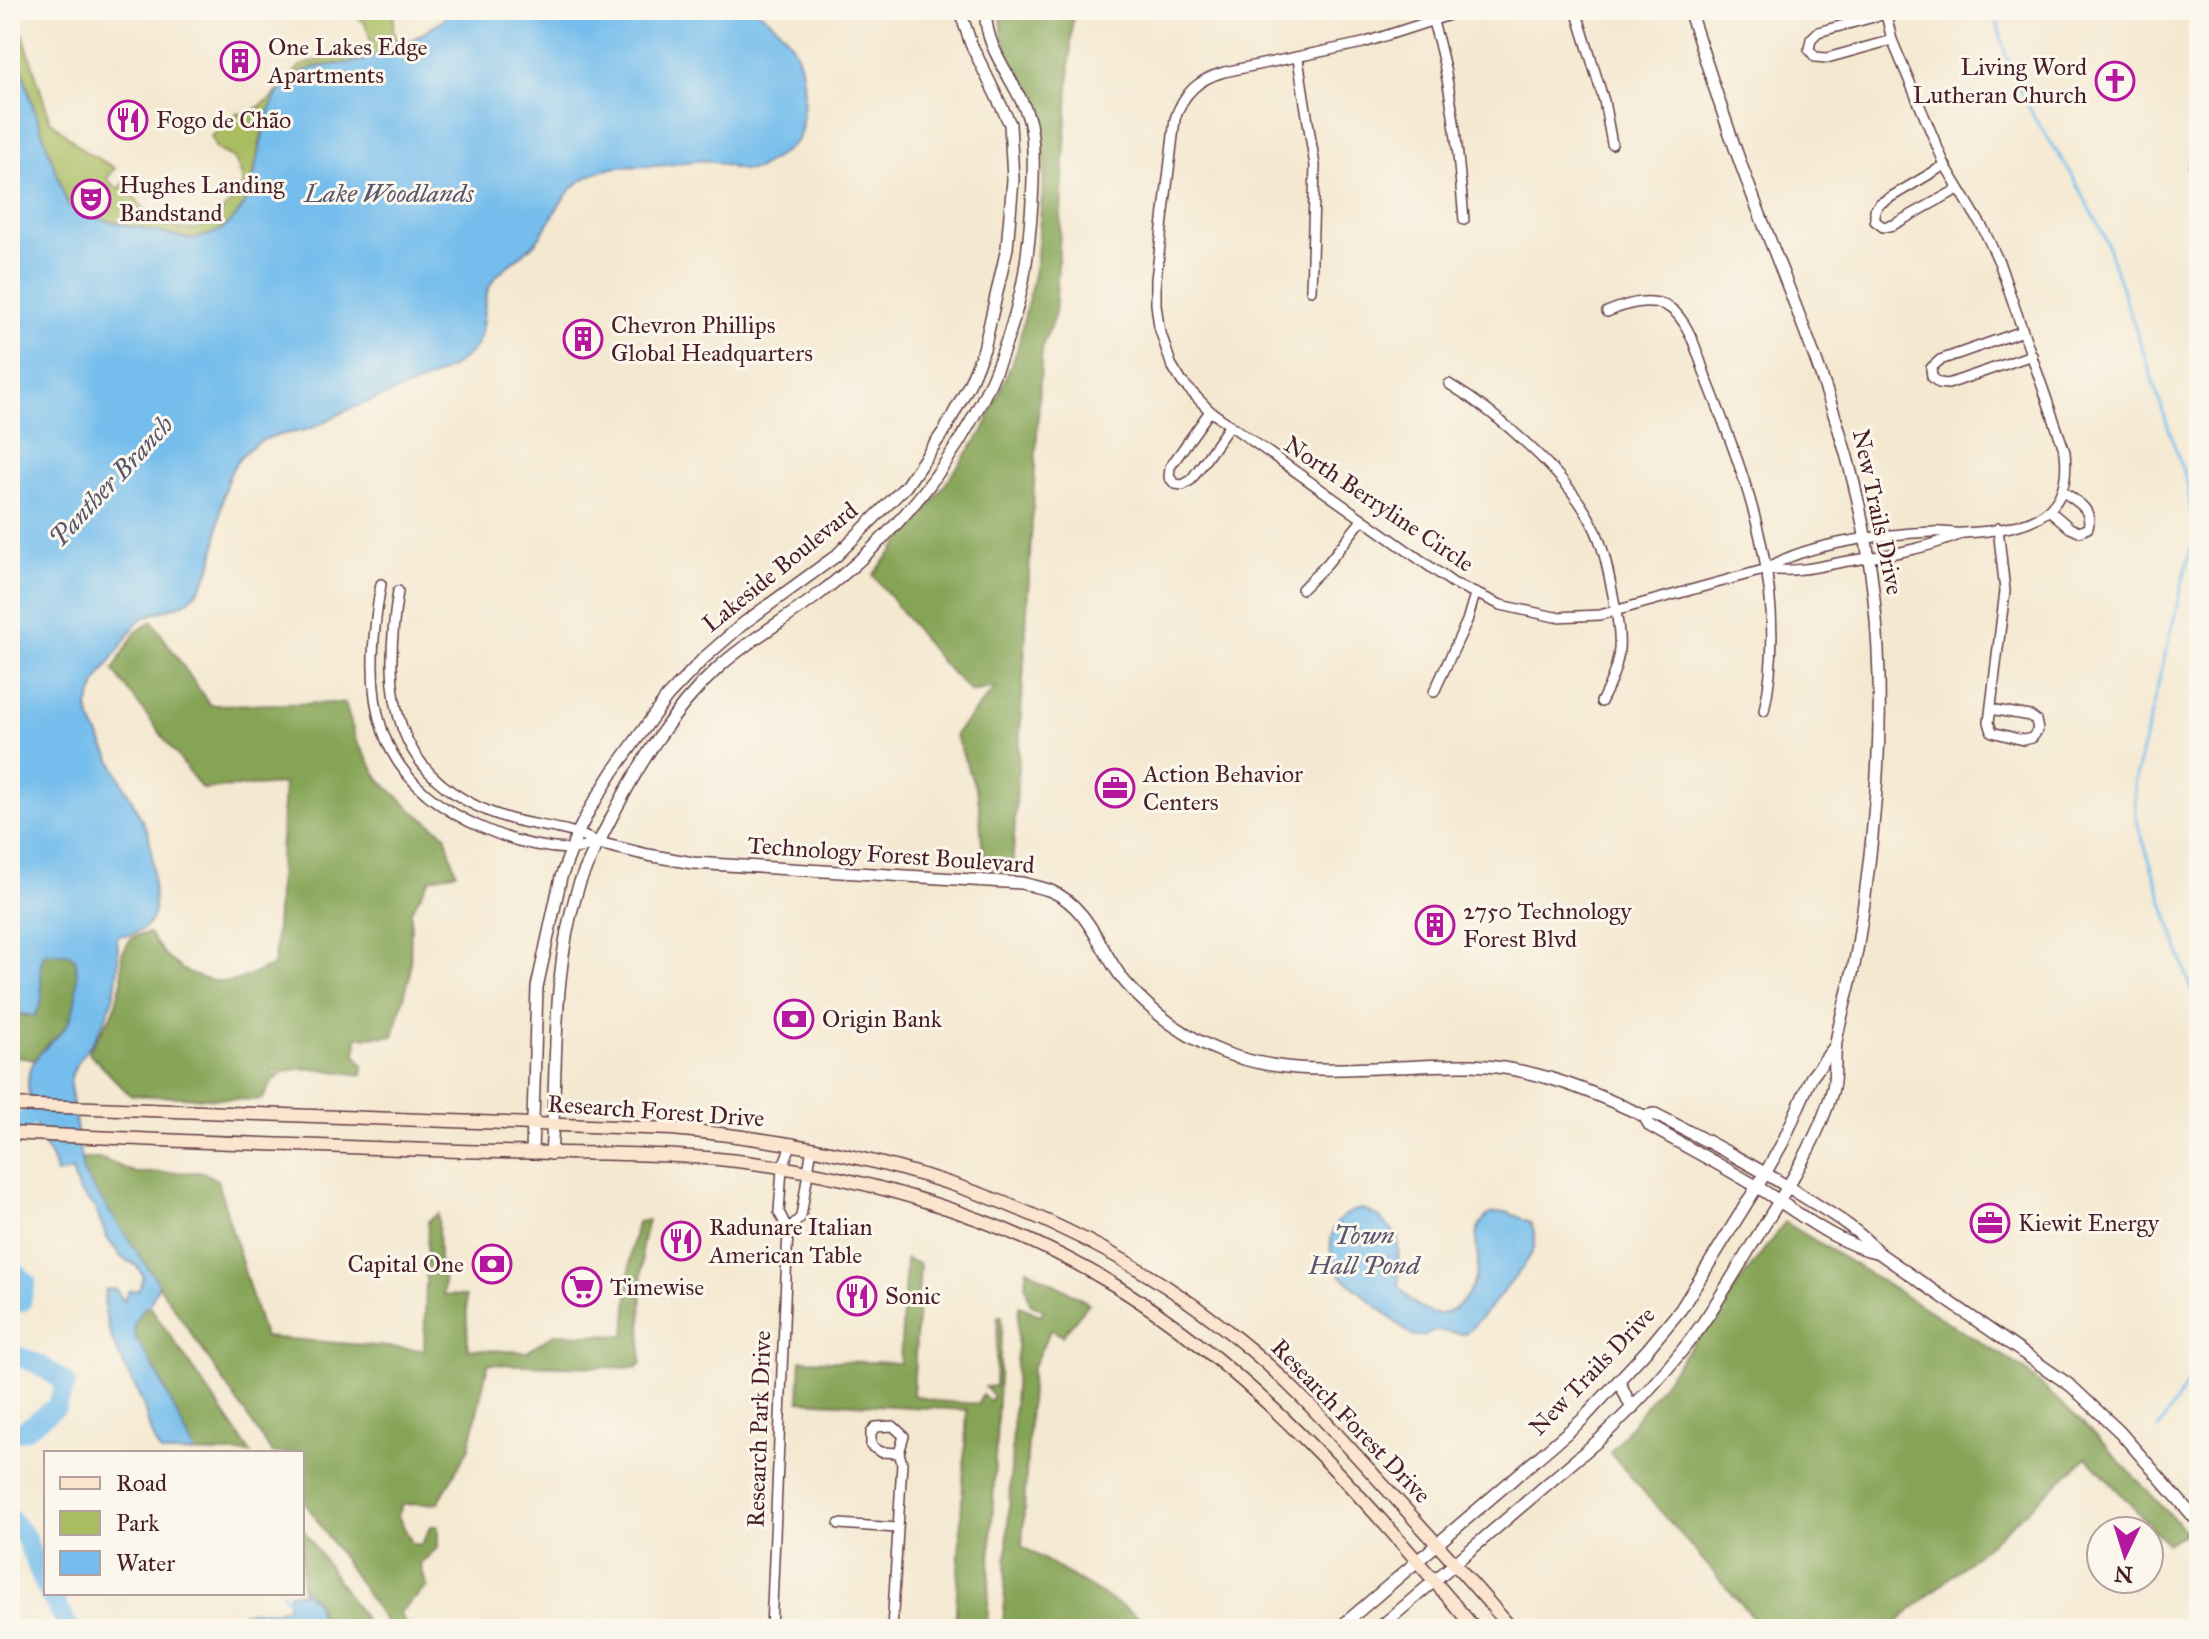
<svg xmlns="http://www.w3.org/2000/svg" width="2209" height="1639" font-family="'IM FELL Great Primer',serif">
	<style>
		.green { fill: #a9bc60; stroke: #7a6e46; stroke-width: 2 }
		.forest { fill: #86a456; stroke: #686240; stroke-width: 2 }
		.water { fill: #74bdec; stroke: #5f6e8c; stroke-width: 2 }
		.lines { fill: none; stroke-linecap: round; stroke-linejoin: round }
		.stream { stroke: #74bdec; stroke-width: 3 }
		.river { stroke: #74bdec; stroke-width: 20 }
		.minor-casing { stroke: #643d44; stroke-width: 12 }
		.tertiary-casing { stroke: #643d44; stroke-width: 14 }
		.secondary-casing { stroke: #643d44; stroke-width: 15 }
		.minor { stroke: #fff; stroke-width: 9 }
		.tertiary { stroke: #fff; stroke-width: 11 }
		.secondary { stroke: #fbe5cf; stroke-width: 12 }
		.labels { text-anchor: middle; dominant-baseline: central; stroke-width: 6; stroke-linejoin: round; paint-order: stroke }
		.poi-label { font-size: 24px; fill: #4a1f2b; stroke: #fbf7ec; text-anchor: start }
		.street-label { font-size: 24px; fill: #4a1f2b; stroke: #fbf7ec }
		.water-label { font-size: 26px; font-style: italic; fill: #59566f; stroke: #fbf7ec }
	</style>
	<rect width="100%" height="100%" fill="#fbf7ec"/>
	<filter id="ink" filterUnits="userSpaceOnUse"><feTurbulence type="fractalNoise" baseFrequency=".0125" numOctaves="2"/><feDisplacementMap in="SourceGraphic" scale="16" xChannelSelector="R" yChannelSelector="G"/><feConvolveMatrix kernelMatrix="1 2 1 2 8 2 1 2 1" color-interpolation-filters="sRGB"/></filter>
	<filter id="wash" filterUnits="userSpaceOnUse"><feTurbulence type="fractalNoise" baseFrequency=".006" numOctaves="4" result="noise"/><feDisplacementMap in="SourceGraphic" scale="32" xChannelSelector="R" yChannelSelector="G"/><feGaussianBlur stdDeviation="1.8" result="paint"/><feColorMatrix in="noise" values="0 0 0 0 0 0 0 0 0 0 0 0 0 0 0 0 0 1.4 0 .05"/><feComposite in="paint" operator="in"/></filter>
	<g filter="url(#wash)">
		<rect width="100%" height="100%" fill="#f4e8d0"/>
		<path class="green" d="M372,10H395L393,29L399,45C383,53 366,60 348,63C336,66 323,63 312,68C301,73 282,91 276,101C244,148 271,232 189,239L86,216L68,206L30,97L10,26L17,15L50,120L84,151L115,168L107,179L118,189L126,182C140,213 177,245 212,221C219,216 224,208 230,203C236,196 243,191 243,182C242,174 237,165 234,158L216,149L211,136L237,113L247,115L273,97L300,66L372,44L365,23L352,13Z"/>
		<g class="forest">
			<polygon points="1001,10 1073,10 1055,314 1042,347 1012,873 984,867 978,795 955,734 996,687 971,692 943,664 873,575 929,507 983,431 1017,351 1036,265 1045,161 1038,112 1016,72 1002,36"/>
			<path d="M152,621L210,705L345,703L356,740L380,780L412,810L445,834L456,872L430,879L411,911L410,975L393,1036L357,1037L356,1054L363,1066L362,1075C338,1072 305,1064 282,1073C272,1078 268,1090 262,1099L254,1100L130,1095L88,1052L114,1011L122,981V954L132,937L149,933C167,963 190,981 226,982C240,982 261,970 274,965L284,784L202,789L113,670L135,633Z"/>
			<path d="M52,952L67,953L75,958C80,979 77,1017 61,1032C52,1042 42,1048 35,1060L10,1056V1008L15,1013L28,1016L42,996C39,983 38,965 44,953Z"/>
			<polygon points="81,1159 102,1159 136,1173 203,1172 217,1180 264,1337 424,1350 428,1221 438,1214 439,1263 444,1264 444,1295 466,1296 468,1349 527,1352 554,1334 625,1336 631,1250 637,1222 648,1220 642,1244 641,1363 636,1368 488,1364 469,1448 438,1503 402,1505 398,1516 412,1543 421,1545 431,1526 438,1526 438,1547 420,1564 427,1587 399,1613 409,1629 390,1629 302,1498 302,1453 272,1453 83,1173"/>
			<polygon points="1785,1222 2024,1369 2098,1438 2187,1533 2166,1543 2087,1457 2004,1531 1889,1629 1745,1629 1755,1620 1610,1453"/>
			<polygon points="906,1259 920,1264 913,1395 936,1401 978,1404 982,1395 990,1401 993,1396 985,1387 995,1386 998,1316 1002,1316 987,1629 955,1629 967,1410 799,1401 801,1360 900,1363"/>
			<polygon points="1027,1269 1089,1303 1062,1336 1051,1329 1032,1368 1022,1546 1159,1629 1003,1629 1019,1306 1040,1315 1044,1310 1030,1303 1025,1283"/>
			<polygon points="149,1305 251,1453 195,1453 158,1375 136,1338 134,1325 142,1310"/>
			<polygon points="302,1528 371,1629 326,1629 315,1601 302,1589"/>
		</g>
		<g class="water">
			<path d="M453,10H756C797,37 807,64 803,112C802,121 802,134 796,141C791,148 764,166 756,169C743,174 723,163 709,161C695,159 682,163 667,165C633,169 612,160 581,181C558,197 552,224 534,244C519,260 497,268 488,290C481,308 486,333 474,348C450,379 385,393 350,409C337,414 325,423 312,428C291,435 268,433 250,448C204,483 233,556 193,596C178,611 155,609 138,621L97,681L88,706L90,719L148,832L152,853L154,909C153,927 136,936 119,935L117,939C121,974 115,1005 96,1036C87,1052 70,1066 70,1085L83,1173L159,1284L149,1305L142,1310L134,1325L136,1338L158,1375L195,1453H162C147,1436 149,1415 139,1395C123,1360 101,1332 105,1290L115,1289L124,1301L128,1291L139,1290L143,1275L136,1265L122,1258L107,1238L95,1208L78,1190L72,1171L56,1174C54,1159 48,1153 41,1141C36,1132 27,1090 28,1080C31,1053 53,1045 67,1025C77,1011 79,975 75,958L67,953H44C38,967 42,981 42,996C42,1002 38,1010 35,1016L15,1013L10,1008V26L30,97L68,206L86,216L189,239C274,232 245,132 283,86C304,61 336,68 363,60C391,51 433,32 453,10Z"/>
			<path d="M1363,1209L1379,1217L1398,1237L1399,1286C1408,1299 1421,1313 1438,1314C1458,1315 1474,1289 1477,1271C1482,1248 1466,1235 1489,1214L1507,1212L1530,1222C1534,1230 1537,1239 1534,1248C1530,1263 1478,1322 1465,1334L1435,1331L1424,1336H1412L1340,1275C1323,1250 1328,1213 1363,1209Z"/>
			<path d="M302,1589L315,1601L319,1620L307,1629H292L290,1625L285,1629H235L234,1619C238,1616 242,1613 247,1612C262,1607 273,1618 288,1605L289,1593H302Z"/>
		</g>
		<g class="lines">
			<g class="stream">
				<polyline points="1994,10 2006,56 2021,91 2035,119 2071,173 2104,235 2188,486 2194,535 2138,767 2134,785 2136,819 2199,1013"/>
				<polyline points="2158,1429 2199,1366"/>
				<polyline points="282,1593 290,1603"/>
			</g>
			<g class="river">
				<polyline points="10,1131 34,1114 48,1091"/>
				<polyline points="10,1267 26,1282 21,1302 10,1304"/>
				<polyline points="10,1353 40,1365 66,1383 56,1407 25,1430 10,1433"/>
				<polyline points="10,1519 25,1537 46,1588"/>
				<polyline points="49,1593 70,1629"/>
			</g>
		</g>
	</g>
	<g filter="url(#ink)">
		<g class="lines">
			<defs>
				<g id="minor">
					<path d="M1465,10L1363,43L1224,72C1199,79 1183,93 1175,119L1156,279V304L1159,327L1171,364L1182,382L1210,411L1453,583L1501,605L1555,617L1600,615L1767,569C1804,543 1887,534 1932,532C1943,531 1953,534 1963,533C1989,532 2031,527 2050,509C2066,493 2067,472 2065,452L1999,262L1983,228L1945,165L1892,40L1885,10"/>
					<polyline points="1576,10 1604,101 1612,144"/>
					<polyline points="1885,14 1818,32 1811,39 1809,49 1815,57 1827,58 1892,40"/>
					<path d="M1433,22C1453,87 1458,152 1464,220"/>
					<polyline points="1298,59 1315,166 1311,290"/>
					<polyline points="1945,165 1879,204 1875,210 1875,221 1883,227 1893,225 1958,189"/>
					<polyline points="2195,166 2199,166"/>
					<path d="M1607,312C1628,303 1657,294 1676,313C1693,331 1700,363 1709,385C1751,491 1789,596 1764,711"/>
					<polyline points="2023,331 1940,360 1931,368 1932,377 1939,383 1948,384 2032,355"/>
					<path d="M1449,384C1498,414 1567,473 1593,525C1604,547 1608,571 1613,595C1622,642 1624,658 1601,702"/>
					<polyline points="1210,411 1170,467 1169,477 1175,484 1183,485 1191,480 1230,425"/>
					<path d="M2049,510L2070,528L2079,532L2088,528C2093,508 2077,502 2062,491"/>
					<path d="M1767,569C1793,573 1817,567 1842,562C1882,556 1922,550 1959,535"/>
					<path d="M381,584C362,696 369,780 485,829C510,840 541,848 568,849C578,850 589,845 598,843"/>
					<polyline points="1302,589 1327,564 1362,520"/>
					<path d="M398,591C382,695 391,780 504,817C538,828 566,825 598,843"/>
					<polyline points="1434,692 1467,621 1475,594"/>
					<polyline points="1991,709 2030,716 2036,720 2038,730 2032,738 2023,740 1992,732 1989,722 2005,591 1998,528"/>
					<polyline points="788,1230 801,1217 812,1147"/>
					<polyline points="839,1524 897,1528"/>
					<polyline points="771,1629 788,1230 779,1212 782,1168 792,1143"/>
					<polyline points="892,1629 902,1463 899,1453 904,1436 893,1426 875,1427 871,1433 871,1446 881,1452 899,1453"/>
				</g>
				<g id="tertiary">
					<path d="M598,843L648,855L693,863L1022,883C1031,886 1042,887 1051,891C1090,907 1101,954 1126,983C1152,1013 1188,1039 1225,1053C1302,1082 1391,1063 1471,1065C1533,1067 1589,1090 1644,1116L1650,1126C1686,1147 1723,1166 1759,1188C1798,1212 1834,1243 1879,1253"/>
					<path d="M1644,1116L1655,1114C1707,1141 1757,1167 1806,1198C1833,1215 1858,1229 1879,1253L2071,1386L2120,1432L2199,1523"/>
					<polyline points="532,1153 537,987 561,877 578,832 590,809 613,772 667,697 704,658 744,623 836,556 906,486 946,428 969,385 984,349 1007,248 1013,180 1010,124 971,44 963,20 963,10"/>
					<path d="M551,1154C558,1066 551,975 577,891C583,870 595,850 605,830C635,771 668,714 718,668C747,641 782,622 814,598C917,520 992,418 1021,291C1029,255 1039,155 1029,120C1019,83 983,50 986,10"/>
					<polyline points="1619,1381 1632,1409"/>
					<polyline points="1338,1629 1582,1420 1647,1350 1681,1309 1766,1172 1783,1142 1811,1078 1835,1046"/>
					<path d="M1378,1629L1600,1439C1637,1404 1673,1365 1702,1324C1723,1294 1741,1262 1760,1232C1786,1190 1820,1137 1833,1088C1836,1073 1834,1057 1836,1042C1842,1009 1853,977 1858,944C1882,790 1892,636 1854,484C1828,378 1784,280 1746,178C1725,123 1708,66 1689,10"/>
				</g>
				<g id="secondary">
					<path d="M10,1105L672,1129C886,1148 1085,1209 1251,1350C1296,1388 1335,1432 1374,1475C1421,1526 1467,1577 1512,1629"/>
					<path d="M10,1133C160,1141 310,1146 460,1151C552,1154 646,1151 737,1161C865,1176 1006,1218 1116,1286C1258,1374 1368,1502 1475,1629"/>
				</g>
			</defs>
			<use href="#minor" class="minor-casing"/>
			<use href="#tertiary" class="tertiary-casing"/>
			<use href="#secondary" class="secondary-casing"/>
			<use href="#minor" class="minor"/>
			<use href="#tertiary" class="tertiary"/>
			<use href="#secondary" class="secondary"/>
		</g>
	</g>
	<defs>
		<symbol id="building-ring" viewBox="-11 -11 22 22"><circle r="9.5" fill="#fbf7ec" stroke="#b5179e" stroke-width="1.5"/><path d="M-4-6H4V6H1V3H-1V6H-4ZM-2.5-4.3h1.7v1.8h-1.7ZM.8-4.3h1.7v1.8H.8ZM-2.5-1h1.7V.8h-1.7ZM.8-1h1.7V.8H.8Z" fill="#b5179e"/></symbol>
		<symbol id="church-ring" viewBox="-11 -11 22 22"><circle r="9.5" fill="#fbf7ec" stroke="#b5179e" stroke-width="1.5"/><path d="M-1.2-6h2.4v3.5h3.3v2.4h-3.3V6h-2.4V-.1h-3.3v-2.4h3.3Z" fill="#b5179e"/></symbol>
		<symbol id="restaurant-ring" viewBox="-11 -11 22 22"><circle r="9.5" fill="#fbf7ec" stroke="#b5179e" stroke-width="1.5"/><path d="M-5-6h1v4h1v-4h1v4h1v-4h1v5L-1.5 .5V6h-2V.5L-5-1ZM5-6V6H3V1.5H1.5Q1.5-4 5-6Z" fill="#b5179e"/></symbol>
		<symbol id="theatre-ring" viewBox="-11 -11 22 22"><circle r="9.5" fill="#fbf7ec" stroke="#b5179e" stroke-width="1.5"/><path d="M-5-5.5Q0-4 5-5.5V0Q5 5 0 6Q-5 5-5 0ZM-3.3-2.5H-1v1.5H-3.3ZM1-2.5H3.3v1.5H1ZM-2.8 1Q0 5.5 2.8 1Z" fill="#b5179e"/></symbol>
		<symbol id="office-ring" viewBox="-11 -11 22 22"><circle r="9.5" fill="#fbf7ec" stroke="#b5179e" stroke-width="1.5"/><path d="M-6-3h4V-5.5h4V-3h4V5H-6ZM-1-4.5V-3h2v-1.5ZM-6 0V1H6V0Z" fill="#b5179e"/></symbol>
		<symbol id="bank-ring" viewBox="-11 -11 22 22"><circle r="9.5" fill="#fbf7ec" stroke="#b5179e" stroke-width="1.5"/><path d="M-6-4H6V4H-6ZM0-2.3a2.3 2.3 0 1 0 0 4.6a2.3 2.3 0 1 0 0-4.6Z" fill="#b5179e"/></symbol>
		<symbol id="supermarket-ring" viewBox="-11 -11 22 22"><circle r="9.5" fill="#fbf7ec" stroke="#b5179e" stroke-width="1.5"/><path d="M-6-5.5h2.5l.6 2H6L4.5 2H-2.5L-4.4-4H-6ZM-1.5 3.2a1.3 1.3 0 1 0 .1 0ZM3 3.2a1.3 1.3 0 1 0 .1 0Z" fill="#b5179e"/></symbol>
	</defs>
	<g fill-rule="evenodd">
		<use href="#building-ring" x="218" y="39" width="44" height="44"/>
		<use href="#church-ring" x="2093" y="59" width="44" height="44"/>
		<use href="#restaurant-ring" x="106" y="98" width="44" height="44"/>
		<use href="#theatre-ring" x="69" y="177" width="44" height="44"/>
		<use href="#building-ring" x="561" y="317" width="44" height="44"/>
		<use href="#office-ring" x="1093" y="766" width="44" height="44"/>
		<use href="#building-ring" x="1413" y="903" width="44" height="44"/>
		<use href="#bank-ring" x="772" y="997" width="44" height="44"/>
		<use href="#office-ring" x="1968" y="1201" width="44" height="44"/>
		<use href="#restaurant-ring" x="659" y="1219" width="44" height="44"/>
		<use href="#bank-ring" x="470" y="1242" width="44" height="44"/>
		<use href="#supermarket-ring" x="560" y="1265" width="44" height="44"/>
		<use href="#restaurant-ring" x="835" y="1274" width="44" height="44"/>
	</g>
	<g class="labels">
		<g class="poi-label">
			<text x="268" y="47">One Lakes Edge<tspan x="268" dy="28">Apartments</tspan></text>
			<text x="2087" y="67" text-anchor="end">Living Word<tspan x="2087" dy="28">Lutheran Church</tspan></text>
			<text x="156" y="120">Fogo de Chão</text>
			<text x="119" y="185">Hughes Landing<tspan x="119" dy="28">Bandstand</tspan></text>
			<text x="611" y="325">Chevron Phillips<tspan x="611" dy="28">Global Headquarters</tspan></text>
			<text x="1143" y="774">Action Behavior<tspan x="1143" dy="28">Centers</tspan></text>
			<text x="1463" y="911">2750 Technology<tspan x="1463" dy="28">Forest Blvd</tspan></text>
			<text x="822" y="1019">Origin Bank</text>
			<text x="2018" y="1223">Kiewit Energy</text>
			<text x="709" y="1227">Radunare Italian<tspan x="709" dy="28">American Table</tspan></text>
			<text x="464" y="1264" text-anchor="end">Capital One</text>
			<text x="610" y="1287">Timewise</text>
			<text x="885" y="1296">Sonic</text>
		</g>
		<g class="street-label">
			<text transform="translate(1379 504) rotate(34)">North Berryline Circle</text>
			<text transform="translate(1878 512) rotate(78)">New Trails Drive</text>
			<text transform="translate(780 567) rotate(-39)">Lakeside Boulevard</text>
			<text transform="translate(891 855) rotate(4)">Technology Forest Boulevard</text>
			<text transform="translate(656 1111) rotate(4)">Research Forest Drive</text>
			<text transform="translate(1592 1371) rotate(-46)">New Trails Drive</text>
			<text transform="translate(1351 1421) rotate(46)">Research Forest Drive</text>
			<text transform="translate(759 1429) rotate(-88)">Research Park Drive</text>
		</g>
		<g class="water-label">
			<text x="389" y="193">Lake Woodlands</text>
			<text transform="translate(111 481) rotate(-47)">Panther Branch</text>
			<text x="1364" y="1235">Town<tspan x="1364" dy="30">Hall Pond</tspan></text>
		</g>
	</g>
	<rect width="2209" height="1639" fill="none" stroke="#fbf7ec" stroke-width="40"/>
	<rect x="44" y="1451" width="260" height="144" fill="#fbf7ec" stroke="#b4a19f" stroke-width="2"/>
	<rect x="60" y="1477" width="40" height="12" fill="#fbe5cf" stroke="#b4a19f" stroke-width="2"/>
	<text x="116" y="1491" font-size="24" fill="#4a1f2b">Road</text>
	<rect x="60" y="1511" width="40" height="24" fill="#a9bc60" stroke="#b4a19f" stroke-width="2"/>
	<text x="116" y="1531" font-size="24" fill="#4a1f2b">Park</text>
	<rect x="60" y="1551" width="40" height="24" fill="#74bdec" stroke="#b4a19f" stroke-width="2"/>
	<text x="116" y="1571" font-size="24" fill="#4a1f2b">Water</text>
	<g transform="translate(2125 1555) rotate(184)"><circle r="38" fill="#fbf7ec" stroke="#b4a19f" stroke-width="2"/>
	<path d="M0-6L14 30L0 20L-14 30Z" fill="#b5179e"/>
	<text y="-12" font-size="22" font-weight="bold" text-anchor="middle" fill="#4a1f2b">N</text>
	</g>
</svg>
